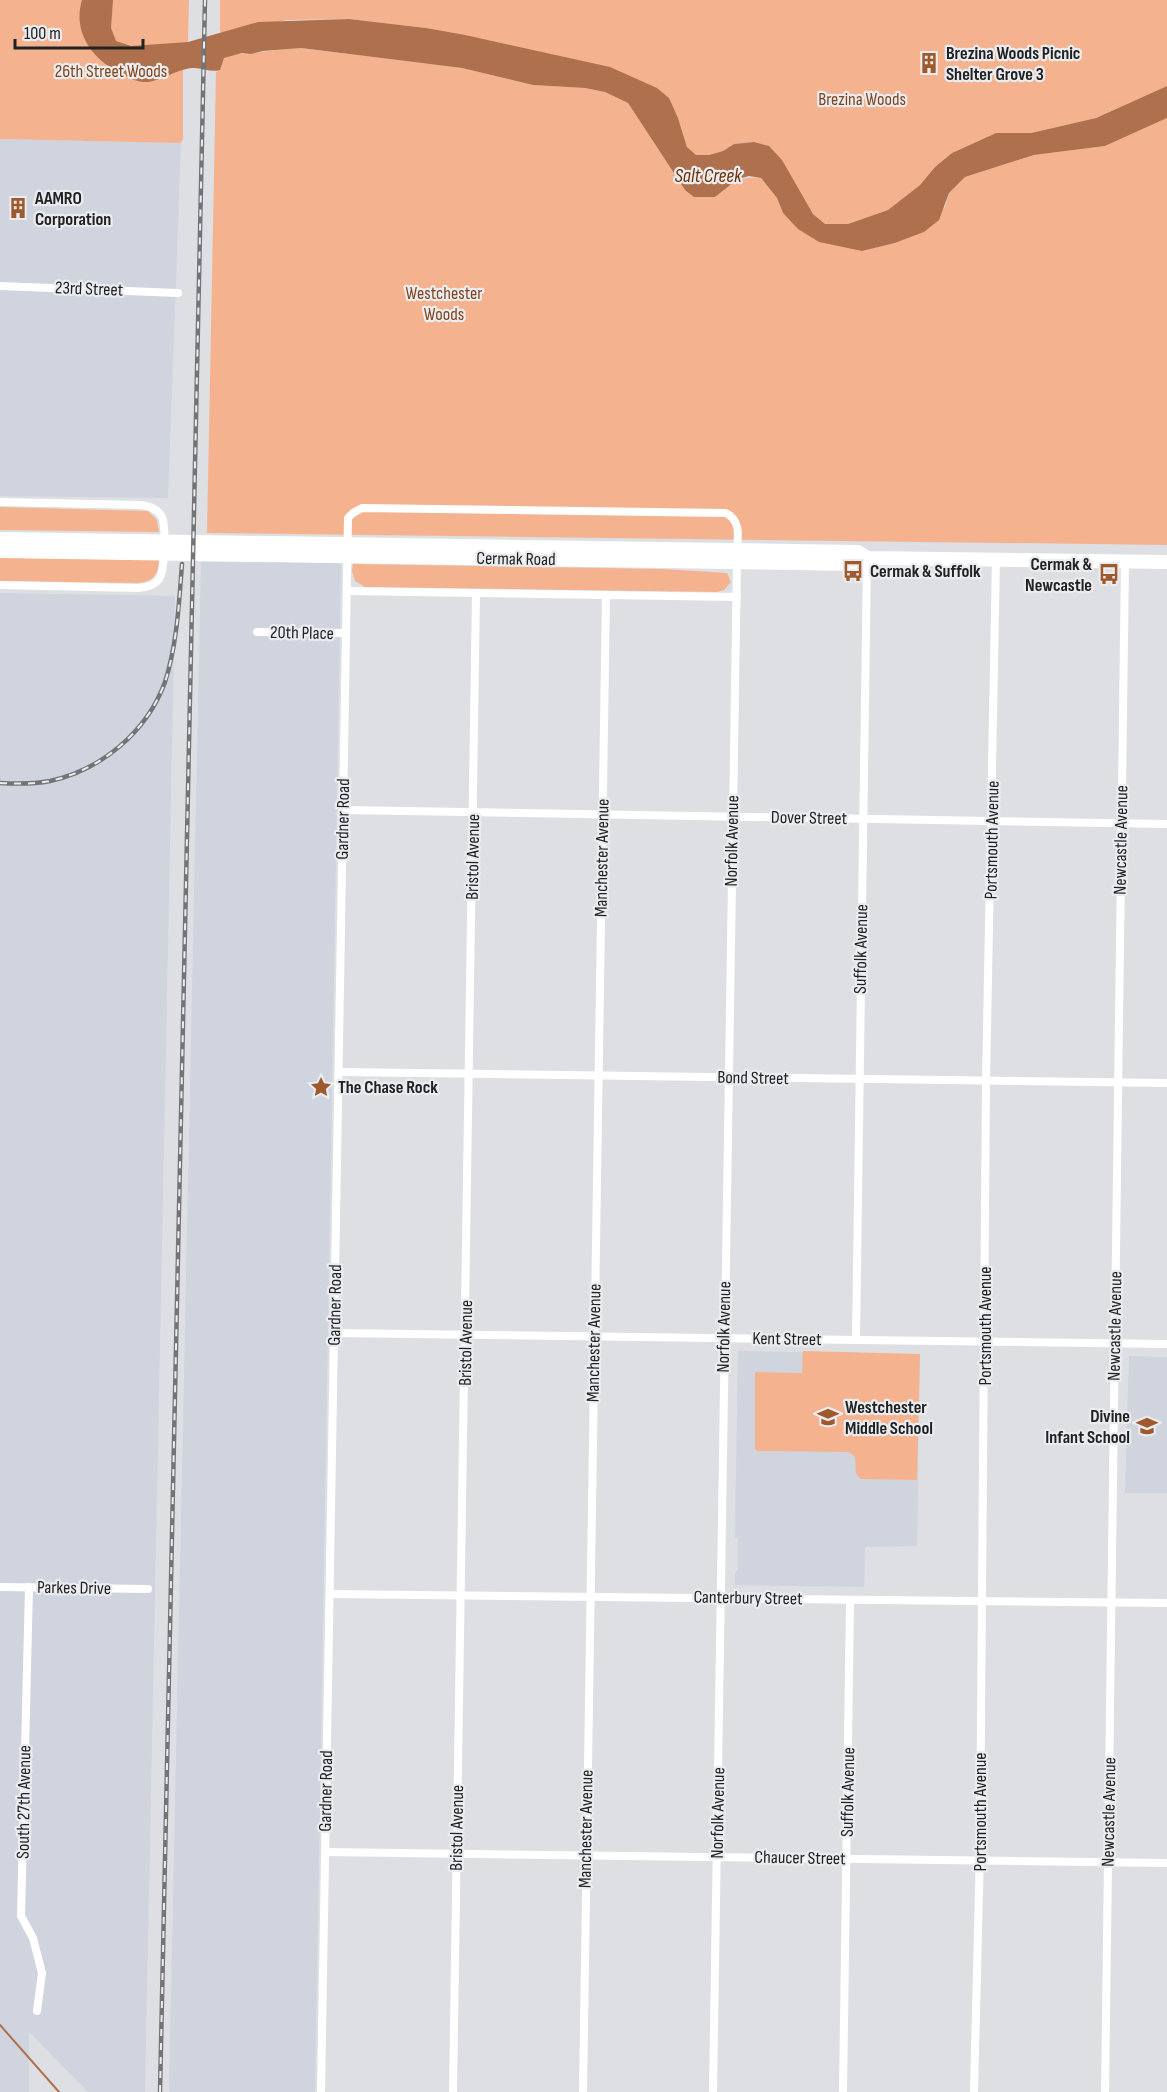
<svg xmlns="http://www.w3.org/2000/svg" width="1167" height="2092" font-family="'Sofia Sans Condensed',sans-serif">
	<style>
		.built { fill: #cfd4de }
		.green { fill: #f4b38e }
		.water { fill: #af714d }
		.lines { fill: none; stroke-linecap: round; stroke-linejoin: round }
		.stream { stroke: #af714d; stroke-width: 2 }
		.street { stroke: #fff; stroke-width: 8 }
		.primary { stroke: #fff; stroke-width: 14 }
		.rail-casing { stroke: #737476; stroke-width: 4.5 }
		.rail { stroke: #eaecef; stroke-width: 2; stroke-dasharray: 7; stroke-linecap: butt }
		.labels { text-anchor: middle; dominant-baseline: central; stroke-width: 4.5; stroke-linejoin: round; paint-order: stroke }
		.poi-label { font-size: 18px; font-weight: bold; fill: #212223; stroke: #eaecef; text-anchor: start }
		.park-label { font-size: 18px; fill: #81441d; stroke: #eaecef }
		.street-label { font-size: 18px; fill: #212223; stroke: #eaecef }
		.water-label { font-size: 20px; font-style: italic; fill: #6d3204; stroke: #eaecef }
	</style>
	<rect width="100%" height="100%" fill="#dddfe2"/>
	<g class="built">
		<polygon points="0,139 181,143 168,498 0,496"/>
		<polygon points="201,562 341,563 315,2092 169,2092"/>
		<polygon points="0,593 175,596 145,2092 88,2092 29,2032 29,2092 0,2092"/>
		<polygon points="738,1351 920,1354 917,1546 865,1547 864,1587 735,1585 735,1574 738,1569 738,1539 735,1537"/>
		<polygon points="1129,1356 1167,1357 1167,1493 1125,1493"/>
	</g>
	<g class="green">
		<polygon points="0,0 189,0 188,42 183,42 183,139 181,143 0,139"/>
		<polygon points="220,0 1167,0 1167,86 1096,118 1031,133 996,133 952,153 935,167 920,185 888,210 848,224 824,224 813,214 799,193 754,142 734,144 723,151 709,155 696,155 687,147 678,118 540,52 426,28 349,19 287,20 220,33"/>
		<path d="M300,48L462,68L533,85L585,88L605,92L628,103L685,190L715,197C732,184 739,175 761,178L777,198L783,213L862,251L895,243L924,232L945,207L949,193L965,177L1034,155L1105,146L1167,118V545L207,533L216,72L220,70C221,66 222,60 225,57C233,51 245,55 253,53C269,51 284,49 300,48Z"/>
		<polygon points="0,507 148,511 157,520 159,532 0,530"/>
		<path d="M0,557L159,560C158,574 154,581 139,583L0,581Z"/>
		<polygon points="353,564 663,569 727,573 731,582 724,590 717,592 365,587 355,581 352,571"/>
		<polygon points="803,1351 920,1354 917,1480 861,1479 856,1474 855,1457 849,1452 757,1451 755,1449 755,1372 802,1373"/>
	</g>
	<path class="water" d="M82,0H113L111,28L116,41L131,46L188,42L258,22L349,19L426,28L465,35L610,67L657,88L669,98L678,118L687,147L696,155H709L723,151L734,144L754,142L769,146L782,160L813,214L825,224H848L888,210L920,185L935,167L952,153L996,133H1031L1096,118L1167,86V118L1105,146L1034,155L965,177L949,193L939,220L924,232L895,243L862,251L819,242L798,229L783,213L777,198L761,178L749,176L738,179L715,197H694L685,190L628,103L605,92L585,88L533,85L462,68L301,48L263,51L251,54L242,53L224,58L220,70C211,73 202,67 192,68C177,69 158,83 144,82C137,82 128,77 122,74C93,60 72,33 82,0Z"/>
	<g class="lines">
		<polyline class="stream" points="0,2025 59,2092"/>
		<g class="street">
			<polyline points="0,286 178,293"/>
			<path d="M0,502L141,505C149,506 158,509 162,517C166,526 165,571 159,579C154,586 146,587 138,588L0,585"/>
			<polyline points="347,591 737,597"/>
			<polyline points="257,632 346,633"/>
			<polyline points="343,810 1167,824"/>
			<polyline points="339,1072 1167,1083"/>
			<polyline points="334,1333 1167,1344"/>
			<polyline points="856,1339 867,558"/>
			<polyline points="0,1587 148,1589"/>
			<polyline points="29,1587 21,1916 33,1938 42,1973 37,2011"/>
			<polyline points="330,1594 1167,1603"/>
			<polyline points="325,1852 1167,1863"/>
			<path d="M321,2092L348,518L353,513L362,508L726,513C741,521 738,536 737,550"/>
			<polyline points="453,2092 476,593"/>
			<polyline points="583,2092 606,595"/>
			<polyline points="713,2092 737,562"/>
			<polyline points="843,2092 850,1600"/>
			<polyline points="974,2092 980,1850 986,1081 996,559"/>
			<polyline points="1105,2092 1125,561"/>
		</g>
		<g class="primary">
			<polyline points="0,539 858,552 867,558 1167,562"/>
			<polyline points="0,551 859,564 867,558"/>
		</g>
		<defs>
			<g id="rail">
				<path d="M0,783C17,784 34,784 50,781C101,770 147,732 165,682C177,645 179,603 182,564"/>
				<polyline points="160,2092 205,0"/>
			</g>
		</defs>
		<use href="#rail" class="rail-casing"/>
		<use href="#rail" class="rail"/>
	</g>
	<defs>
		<symbol id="building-bare" viewBox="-9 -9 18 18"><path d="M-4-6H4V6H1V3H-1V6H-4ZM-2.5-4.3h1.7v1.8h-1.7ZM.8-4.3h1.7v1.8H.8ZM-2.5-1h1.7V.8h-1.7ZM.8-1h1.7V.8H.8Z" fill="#9e592d" stroke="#eaecef" stroke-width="2.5" paint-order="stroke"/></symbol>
		<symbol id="bus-bare" viewBox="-9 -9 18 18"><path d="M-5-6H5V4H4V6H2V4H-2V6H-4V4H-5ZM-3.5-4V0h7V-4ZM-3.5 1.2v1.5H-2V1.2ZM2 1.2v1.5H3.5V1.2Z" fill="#9e592d" stroke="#eaecef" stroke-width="2.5" paint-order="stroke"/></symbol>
		<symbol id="sight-bare" viewBox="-9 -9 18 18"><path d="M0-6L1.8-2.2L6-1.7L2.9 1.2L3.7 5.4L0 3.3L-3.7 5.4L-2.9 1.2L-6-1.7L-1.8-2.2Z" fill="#9e592d" stroke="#eaecef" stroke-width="2.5" paint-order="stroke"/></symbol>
		<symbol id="school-bare" viewBox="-9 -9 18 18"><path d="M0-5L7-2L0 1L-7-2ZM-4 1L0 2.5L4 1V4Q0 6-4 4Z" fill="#9e592d" stroke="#eaecef" stroke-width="2.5" paint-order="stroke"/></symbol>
	</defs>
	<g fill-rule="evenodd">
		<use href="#building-bare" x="914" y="48" width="30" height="30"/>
		<use href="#building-bare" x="3" y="193" width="30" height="30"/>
		<use href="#bus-bare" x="838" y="556" width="30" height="30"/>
		<use href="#bus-bare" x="1094" y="559" width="30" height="30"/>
		<use href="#sight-bare" x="306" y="1072" width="30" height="30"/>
		<use href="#school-bare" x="813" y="1402" width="30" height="30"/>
		<use href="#school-bare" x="1132" y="1411" width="30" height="30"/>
	</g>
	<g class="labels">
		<g class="poi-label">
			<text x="946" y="53">Brezina Woods Picnic<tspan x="946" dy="21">Shelter Grove 3</tspan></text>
			<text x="35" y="198">AAMRO<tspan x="35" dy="21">Corporation</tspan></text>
			<text x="1092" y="564" text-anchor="end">Cermak &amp;<tspan x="1092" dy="21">Newcastle</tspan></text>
			<text x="870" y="571">Cermak &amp; Suffolk</text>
			<text x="338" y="1087">The Chase Rock</text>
			<text x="845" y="1407">Westchester<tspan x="845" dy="21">Middle School</tspan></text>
			<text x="1130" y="1416" text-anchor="end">Divine<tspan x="1130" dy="21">Infant School</tspan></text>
		</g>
		<g class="park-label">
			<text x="111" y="71">26th Street Woods</text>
			<text x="862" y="99">Brezina Woods</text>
			<text x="444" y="293">Westchester<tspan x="444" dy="21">Woods</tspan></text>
		</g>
		<g class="street-label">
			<text transform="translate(89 289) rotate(2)">23rd Street</text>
			<text transform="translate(516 559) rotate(1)">Cermak Road</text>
			<text transform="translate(302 633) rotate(1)">20th Place</text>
			<text transform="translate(809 818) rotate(1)">Dover Street</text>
			<text transform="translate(343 819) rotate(-89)">Gardner Road</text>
			<text transform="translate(992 840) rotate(-89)">Portsmouth Avenue</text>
			<text transform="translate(1121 840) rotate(-89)">Newcastle Avenue</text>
			<text transform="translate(732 841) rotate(-89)">Norfolk Avenue</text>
			<text transform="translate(473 857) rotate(-89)">Bristol Avenue</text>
			<text transform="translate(602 858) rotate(-89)">Manchester Avenue</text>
			<text transform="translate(861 949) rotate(-89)">Suffolk Avenue</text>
			<text transform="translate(753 1078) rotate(1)">Bond Street</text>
			<text transform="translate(335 1305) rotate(-89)">Gardner Road</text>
			<text transform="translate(985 1326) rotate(-90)">Portsmouth Avenue</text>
			<text transform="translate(1115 1326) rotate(-89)">Newcastle Avenue</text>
			<text transform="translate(724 1327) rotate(-89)">Norfolk Avenue</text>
			<text transform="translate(787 1339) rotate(1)">Kent Street</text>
			<text transform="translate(466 1343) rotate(-89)">Bristol Avenue</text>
			<text transform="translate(594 1343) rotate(-89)">Manchester Avenue</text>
			<text transform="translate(74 1588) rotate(1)">Parkes Drive</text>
			<text transform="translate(748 1598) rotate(1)">Canterbury Street</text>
			<text transform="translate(326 1791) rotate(-89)">Gardner Road</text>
			<text transform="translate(848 1792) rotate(-89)">Suffolk Avenue</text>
			<text transform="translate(24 1802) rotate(-89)">South 27th Avenue</text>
			<text transform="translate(980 1812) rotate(-90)">Portsmouth Avenue</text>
			<text transform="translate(1109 1812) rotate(-89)">Newcastle Avenue</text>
			<text transform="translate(718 1813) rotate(-89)">Norfolk Avenue</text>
			<text transform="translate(457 1828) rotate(-89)">Bristol Avenue</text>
			<text transform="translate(586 1829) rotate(-89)">Manchester Avenue</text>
			<text transform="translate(800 1858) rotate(1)">Chaucer Street</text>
		</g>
		<g class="water-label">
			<text x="708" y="176">Salt Creek</text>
		</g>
	</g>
	<path d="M15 39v9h128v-9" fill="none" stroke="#212223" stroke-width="3"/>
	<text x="24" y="39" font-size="18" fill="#212223" stroke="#eaecef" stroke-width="4.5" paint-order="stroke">100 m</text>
</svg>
